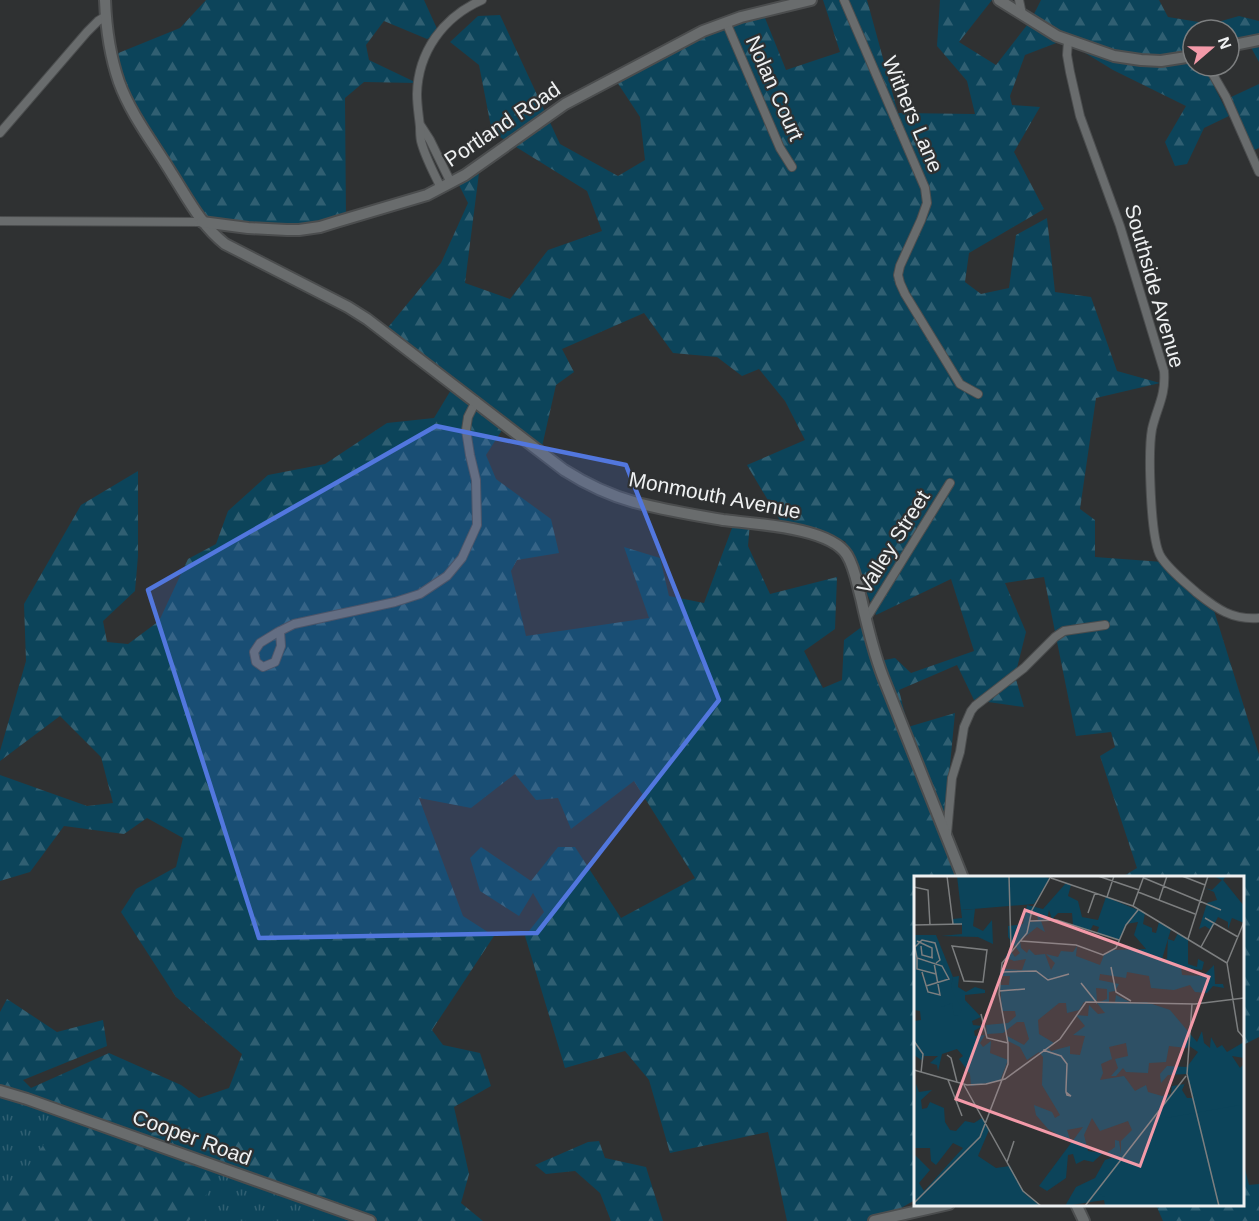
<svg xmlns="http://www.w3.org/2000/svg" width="1259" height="1221" font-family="Helvetica,sans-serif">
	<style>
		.forest { fill: url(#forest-firs); fill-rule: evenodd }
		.park { fill: url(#park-tufts) }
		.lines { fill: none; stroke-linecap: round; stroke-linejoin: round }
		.street-casing { stroke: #4b4d4e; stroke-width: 10 }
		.secondary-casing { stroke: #4b4d4e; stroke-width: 14 }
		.street { stroke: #696c6d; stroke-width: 8 }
		.secondary { stroke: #696c6d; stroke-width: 10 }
		.marked { fill: #5277de; fill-opacity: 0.2; stroke: #5277de; stroke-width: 4.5; stroke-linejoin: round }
		.labels { text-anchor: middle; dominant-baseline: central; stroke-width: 4.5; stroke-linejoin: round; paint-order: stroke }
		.street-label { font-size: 21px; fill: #eff1f2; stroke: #2f3132 }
		.inset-road { fill: none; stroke: #7c7e7f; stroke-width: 1.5 }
		.view { fill: #f39aa9; fill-opacity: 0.15; stroke: #f39aa9; stroke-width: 3 }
		.inset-edge { fill: none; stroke: #eff1f2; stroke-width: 3 }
	</style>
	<defs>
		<pattern id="forest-firs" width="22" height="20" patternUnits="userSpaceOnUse" patternTransform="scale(1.5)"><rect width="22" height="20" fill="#0c445a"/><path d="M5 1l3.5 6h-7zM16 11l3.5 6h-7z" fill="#305f72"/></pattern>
		<pattern id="park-tufts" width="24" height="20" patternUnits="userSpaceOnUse" patternTransform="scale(1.5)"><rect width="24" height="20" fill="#0c445a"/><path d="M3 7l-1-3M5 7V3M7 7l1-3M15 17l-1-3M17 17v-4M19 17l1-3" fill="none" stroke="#305f72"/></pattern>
	</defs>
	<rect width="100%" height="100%" fill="#2f3132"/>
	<g class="forest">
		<polygon points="206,0 424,0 439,33 427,39 384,21 366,45 369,60 417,83 364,82 345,98 346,222 292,232 204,220 130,106 111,56 180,28"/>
		<path d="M823,0H867L898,113L975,114L967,81L937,46L940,0H992L959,42L996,65L1031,20L1041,0H1159L1168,17L1211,24L1239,16L1259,21V62L1248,42L1229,46V30H1193V66H1204L1229,116L1204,128L1187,164L1175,166L1165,142L1186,106L1113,70L1064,40L1025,55L1010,96L1012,105L1040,107L1014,152L1044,209L969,253L965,282L981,294L1009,288L1016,235L1047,218L1055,292L1091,297L1117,371L1160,383L1096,398L1080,509L1095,520V557L1163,562L1212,604L1259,755V1037L1243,1045L1242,878L1122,877L1137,868L1100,756L1115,747L1111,732L1076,736L1044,577L1005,583L1026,632L1015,676L1024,707L974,700L957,665L899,690L908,727L955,713L944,828L965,877L916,878L915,1200L882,1219L881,1221H787L768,1132L670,1153L649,1080L625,1051L565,1068L525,936L544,912L533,893L519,916L480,891L470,858L481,847L531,881L558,847H575L621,918L695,878L634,781L571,829L558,798L536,800L515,774L471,808L419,798L463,916L494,936L432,1030L443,1045L480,1053L491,1086L454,1107L469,1174L461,1203L483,1221H0V1012L7,999L57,1032L103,1020L107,1046L23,1080L31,1088L109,1053L181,1085L199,1098L229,1088L242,1054L176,997L121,912L136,889L176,867L183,838L147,818L124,834L64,826L30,872L0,881V775L87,806L113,803L101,757L60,716L0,761V751L26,661L24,604L81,505L138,471V556L135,591L103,621L107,642L128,644L159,621L188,559L216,544L228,511L268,475L325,464L387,423L434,418L454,385L385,331L441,263L468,203L457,181L480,165L465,283L510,299L548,250L602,231L587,191L492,132L479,65L450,42L478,16L500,15L560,144L618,176L645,160L640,117L615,79L717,24L763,13L786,70L840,52ZM644,313L673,353L717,357L742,376L759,369L785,401L805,440L747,465L785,529L845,541L876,615L951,579L974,651L911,673L895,658L879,661L867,623L844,640L842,680L823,688L804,651L835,629L837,577L770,594L748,546L750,522L735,520L704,603L669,596L660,558L624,547L649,618L526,636L511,571L517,560L559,553L551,519L496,479L486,455L506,424L541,451L556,385L574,372L562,349Z"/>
		<polygon points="1259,84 1259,148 1252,151 1229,98"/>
		<polygon points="599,1141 605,1158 646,1167 663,1221 611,1221 600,1193 575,1171 546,1174 535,1165 588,1142"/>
		<polygon points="1243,1161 1249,1185 1259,1184 1259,1221 1163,1221 1156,1205 1242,1204"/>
	</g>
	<g class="park">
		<polygon points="0,1097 64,1116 0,1206"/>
		<polygon points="221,1172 361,1221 189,1221"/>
	</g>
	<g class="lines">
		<defs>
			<g id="street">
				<polyline points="844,0 925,188 927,203 921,220 900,266 898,275 900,283 905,294 960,384 978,394"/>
				<polyline points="1019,0 1022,14"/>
				<polyline points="726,22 780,148 792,167"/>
				<path d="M1068,41L1067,55L1070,72L1080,116L1120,226L1164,371C1166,396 1157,407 1152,429C1148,451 1150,540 1161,557C1170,571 1185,582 1197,593C1217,609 1232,620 1259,618"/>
				<polyline points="1208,66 1226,97 1259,172"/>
				<polyline points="421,126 430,140 451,183"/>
				<polyline points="0,133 87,32 98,21 106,16"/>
				<path d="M441,188C434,173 425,157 421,141C420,136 420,132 420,127C419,116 417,106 417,94C418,52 443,17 482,0"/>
				<polyline points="0,221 202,222"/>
				<polyline points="866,619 950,483"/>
				<polyline points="280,631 281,646 275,662 263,667 256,662 254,652 260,643 278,632 294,624 395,602 420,594 447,576 462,558 477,525 476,480 470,455 466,430 468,417 476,401"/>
				<polyline points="947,834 952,778 960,752 964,727 971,711 975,706 1024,668 1055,637 1064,631 1105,625"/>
			</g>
			<g id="secondary">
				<path d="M105,0C106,27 110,56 119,82C131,115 154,144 172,174C188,199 201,225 225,244L348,307L367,319L564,470C586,484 609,495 634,502C663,510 694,515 723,520C754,524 830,527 847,555C855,568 857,584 861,598C867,625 873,651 883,677L963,878"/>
				<polyline points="999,0 1057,36 1114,56 1141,60 1161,61 1193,56"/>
				<polyline points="1229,46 1259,40"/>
				<polyline points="202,222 248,228 287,230 299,230 320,227 336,222 427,195 465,175 565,104 703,31 741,17 811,0"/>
				<polyline points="0,1091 27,1099 370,1221"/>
				<polyline points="1076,1204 1084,1221"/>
				<polyline points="874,1221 949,1204"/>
			</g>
		</defs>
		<use href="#street" class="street-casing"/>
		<use href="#secondary" class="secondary-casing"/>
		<use href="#street" class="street"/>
		<use href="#secondary" class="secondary"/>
	</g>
	<path class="marked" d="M436,426L626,465L719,700L537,933L259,938L148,590Z"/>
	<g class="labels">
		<g class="street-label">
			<text transform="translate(775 88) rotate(66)">Nolan Court</text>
			<text transform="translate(913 114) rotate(67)">Withers Lane</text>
			<text transform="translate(502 124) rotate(-34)">Portland Road</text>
			<text transform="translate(1155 286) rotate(74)">Southside Avenue</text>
			<text transform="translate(715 495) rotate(11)">Monmouth Avenue</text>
			<text transform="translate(893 542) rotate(-58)">Valley Street</text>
			<text transform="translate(192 1137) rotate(20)">Cooper Road</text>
		</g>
	</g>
	<g transform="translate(914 876)">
		<rect width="330" height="330" fill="#2f3132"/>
		<path d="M43,0H127L136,2L120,28L47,34Z" fill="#0c445a"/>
		<path d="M299,0H312L309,4L330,30V47L318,42L314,53V46L304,41L297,54L291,50L285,53L293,27L303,24L300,16L291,12L298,14L308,4ZM152,7L157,9L154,20L164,25L168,41L184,44L192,21L231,37L229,48L238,52V56L242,57L245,46L257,53L248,83H253L254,63L260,65L264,57L274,63V88L283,91L284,83L290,86L288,94L267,91L268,99L289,100L300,89L301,108H309L310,112L299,110L293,117L281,116L276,109L260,114L237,112L235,100L213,96L212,102L186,98L185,104L205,108L201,115L195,116V126H201L202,119L218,127L232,126L256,134L283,166L288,155L290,167L296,172L297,161L303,172L308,169L313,176L330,166V182L318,180L326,192L330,188V330H191L190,324L151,330L162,311L181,302L191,284L197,282L193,277L201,271V264L205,265L207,278V265L218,254L214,245L186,255L178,242L170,259L174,275L189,277L179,286L170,284L162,288L159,278L154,279L152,302L133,315L125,310L169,251L153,254L157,266L134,253L122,239L120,229L138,236L141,242L146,239L128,209L129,181L125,176L113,184L106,171L94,165L93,160L110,169L115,163L110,146H103L89,157L73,158L72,149L94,147L102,140L101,135H88L86,109H95L96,100H86L87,93L108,94L112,83L100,85L91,81L96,74L101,81L106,77L94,61V50L109,48L113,29L129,33ZM135,34L138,43L144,37H158L159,49L176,55L179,49L185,51L183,57L205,64L212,48L224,46L220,59L232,73L199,74L190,79L186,89L162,80L163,70L159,76L147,75L144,81L132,78L141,87L137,94L131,78L121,79L115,73L113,77L107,72L106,65L123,51L131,56L127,45L116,46L117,38L123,37L124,44L133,43ZM182,112L193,113V123L183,127L191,137L184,138L175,129L174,140L162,139L171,150L159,159L171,160L166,179L156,178V170L137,175L134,171L140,167L125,158L124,144L145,127H152L153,137L165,134L170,126L183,125ZM212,167L214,180L201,183L204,192L197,200H202L209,192L212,196L234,197L235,187L252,186L255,170L273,172L274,169L284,176L273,191L253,190L246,198L247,207L254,199L273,198L279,222H273L268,214L273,203L271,208L258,210L257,218L248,220L234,216L232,209L221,215L210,200L186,204L189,197L187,188L198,183L195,171ZM61,33L59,50L69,55L78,44L79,68L64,61L27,60L48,58V49L39,48V43L48,42L47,34ZM0,81L16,118L39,126L44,140L36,112L39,101L45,100L44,111L52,116L61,111L71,114V117L51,119V124L67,141L58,145L59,149L68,150L60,155L61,160L71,159L66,167L69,171L77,165L76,177L94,184L86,205L57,210L56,198L45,183L49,180L43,173L28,178L24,195L23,189L16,187L24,180H10L9,185L0,179V145L7,144L6,135L0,134ZM2,208L5,216L18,214L7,224L8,233L13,232L16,226L30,232L31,246L36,254L42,255L51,245L60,247L68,242L75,254L64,280L82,292L96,290L111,318L127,330H0V278L16,294L5,307L10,315L49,272L39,267L22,289L17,285L16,272H0Z" fill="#0c445a" fill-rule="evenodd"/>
		<path d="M0,59H22L39,101L37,112L48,134L44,140L40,139L38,127L28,131L16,118L8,97L1,95Z" fill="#0c445a"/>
		<path d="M326,229L330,246V330H193V323L183,316L214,275L226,292L246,276L231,254L249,232L252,242Z" fill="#0c445a"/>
		<path class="inset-road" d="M33,0L39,48M95,0L97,73M184,0L225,14M268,0L291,9M137,2L219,30L313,87M230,2L307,34M0,11L14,14L16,49M224,16L281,38M193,21L200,0M245,24L253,0M219,30L230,0M174,37L181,17M291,42L324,61M116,45L143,44L205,64M0,49L48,48M274,63L294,0M3,65L18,72V82M107,65L162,69L189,79L202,72L212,49L224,34M0,67L3,82L28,90L35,103L12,110M7,70L8,79L19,82M38,70L73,74L69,106L50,105ZM1,71L8,64L21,67L26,84L22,87M287,71L300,47M3,82V93L22,98M313,87L324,155L330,162M313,87L330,46M197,91L202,116L217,125M8,96L14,116L26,119L20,87M87,96L122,95L134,104L155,98M167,107L183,127M85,115L111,113M278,128L273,198L305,330M67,138L73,162L94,167M0,165L9,178L7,197M129,174L147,180L153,188L152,213V216L153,219L157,220L152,216M33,179L37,182L43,206M0,194L53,209L72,208L91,203L146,163L172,126L281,128L330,122M34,204L48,240M50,209L109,315L127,330M93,286L100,265M0,327L66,261L94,188V167L85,118L88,87L113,57L118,34L137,0M171,330L272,200"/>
		<path class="view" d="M111,34L295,101L226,290L42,223Z"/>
		<rect width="330" height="330" class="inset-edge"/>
	</g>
	<g transform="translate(1211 48) rotate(70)"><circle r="28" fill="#2f3132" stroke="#7c7e7f" stroke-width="1.5"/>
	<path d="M0-4.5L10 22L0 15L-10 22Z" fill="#f39aa9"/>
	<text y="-9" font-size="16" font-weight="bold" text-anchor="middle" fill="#eff1f2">N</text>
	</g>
</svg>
